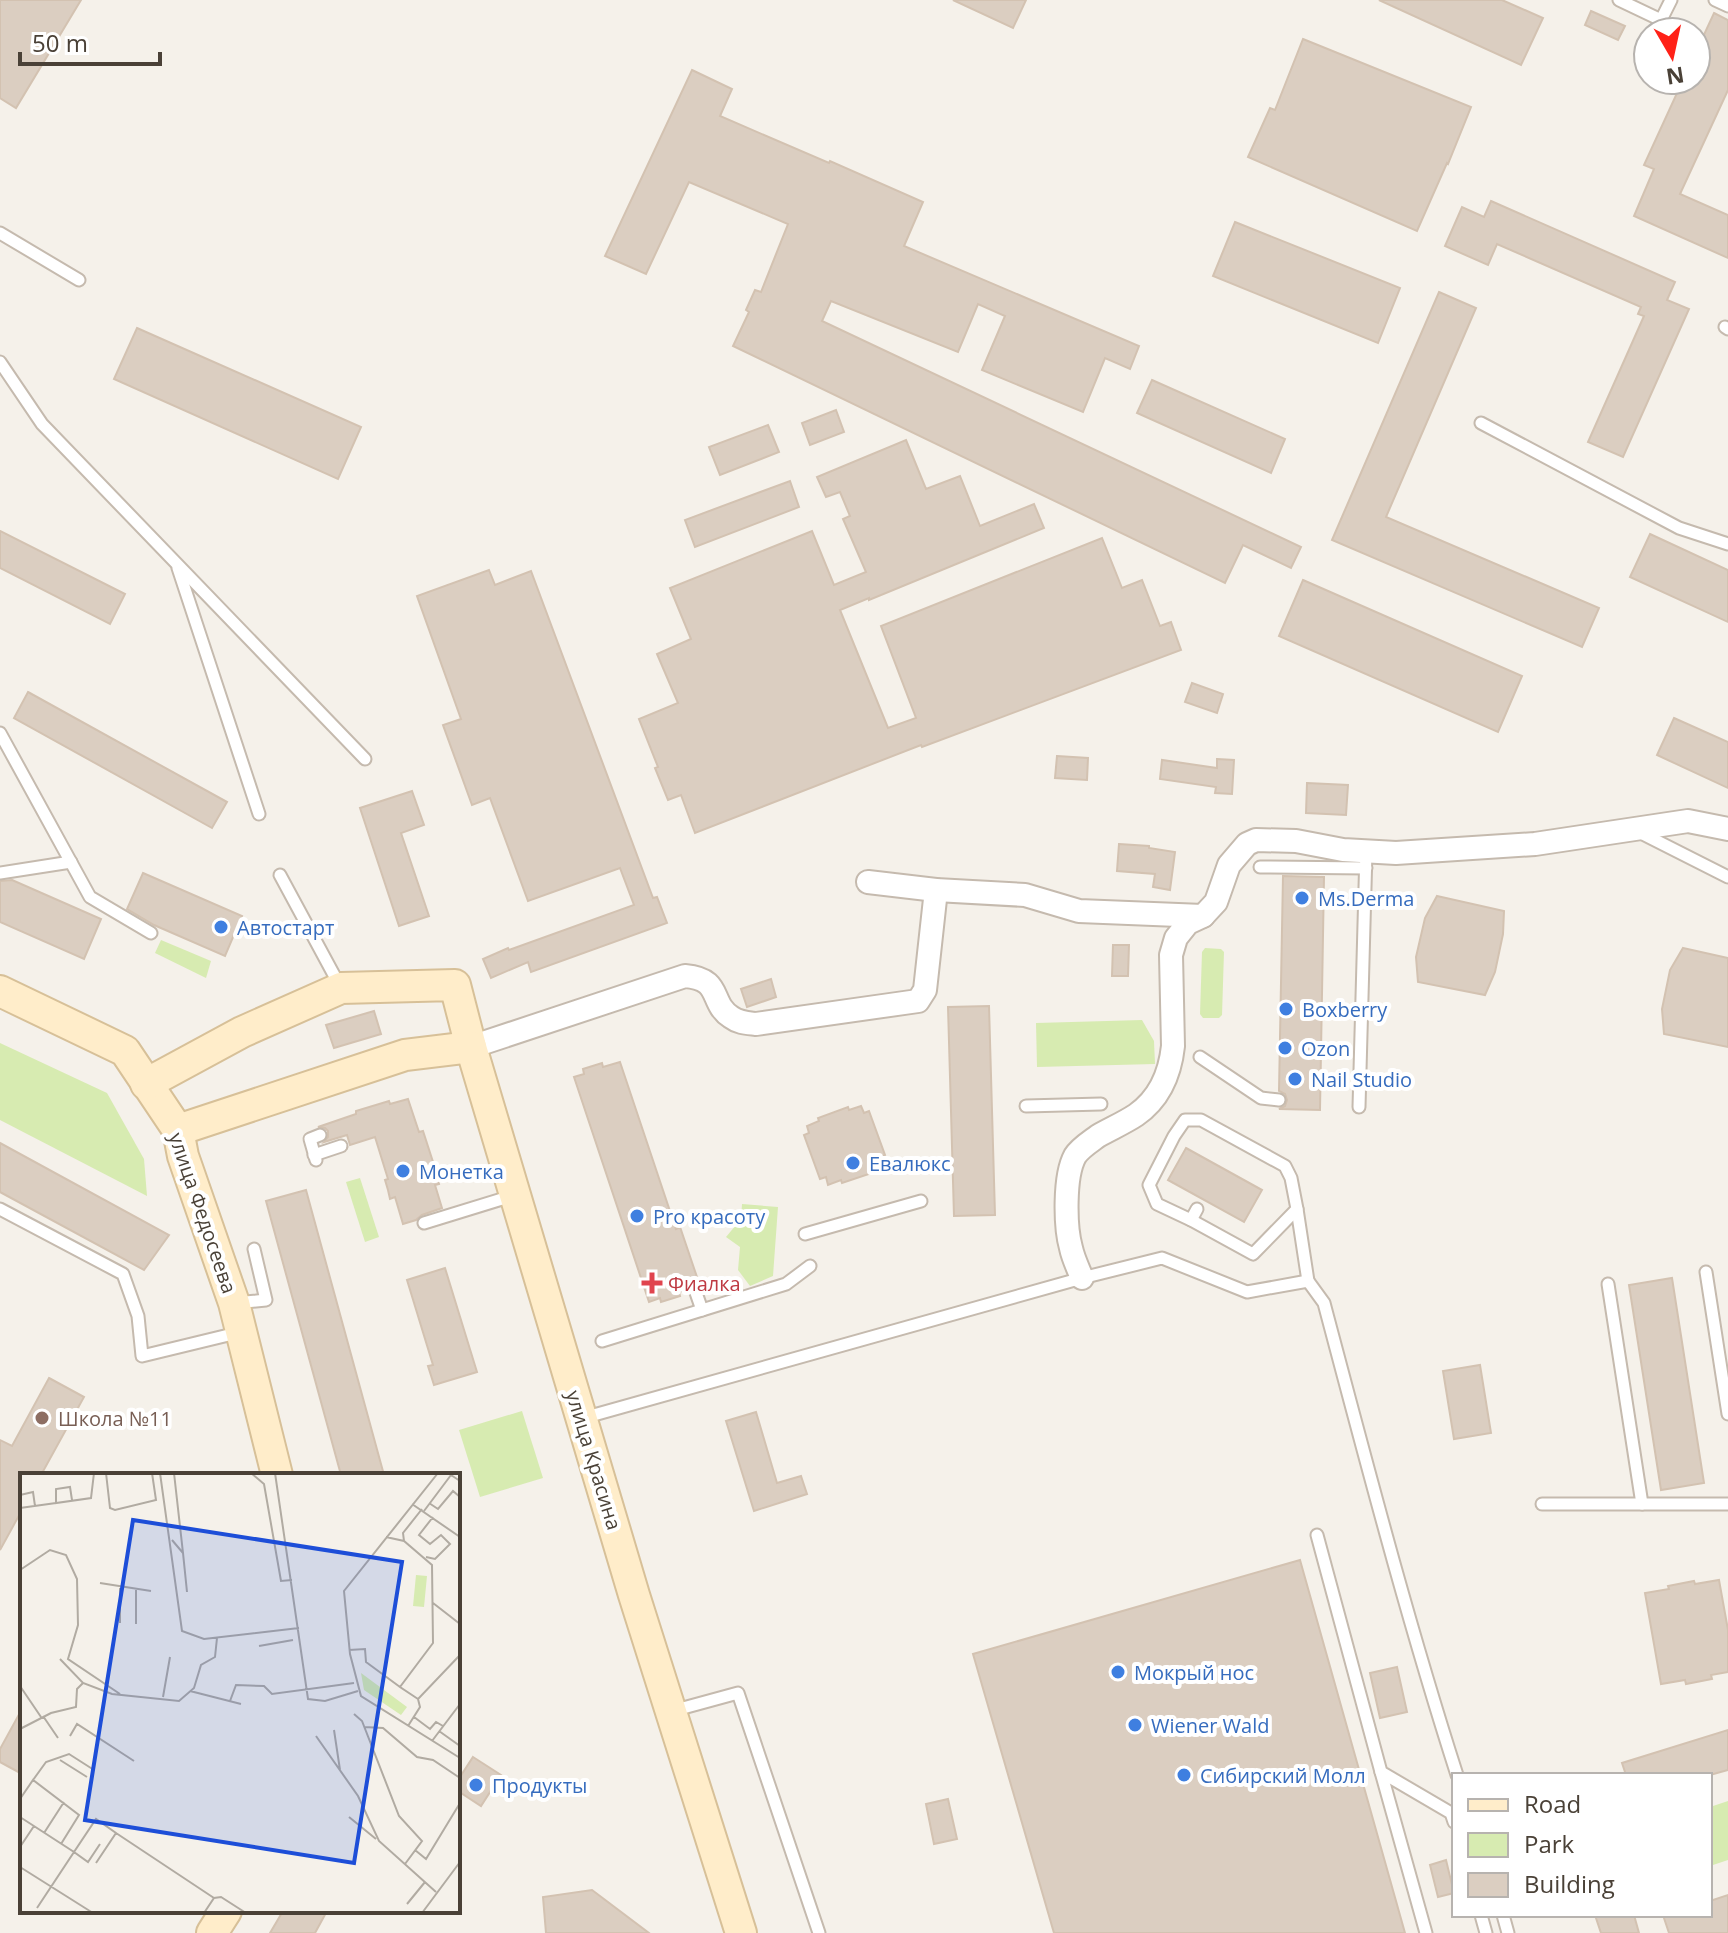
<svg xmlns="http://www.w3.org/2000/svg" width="1728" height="1933" font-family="'Open Sans',sans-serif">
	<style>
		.green { fill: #d7ebb1 }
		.building { fill: #dbcec1; stroke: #d3c2b1; stroke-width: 2 }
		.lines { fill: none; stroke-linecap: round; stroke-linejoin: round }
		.lane-casing { stroke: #c5baae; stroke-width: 15 }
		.street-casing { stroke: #c5baae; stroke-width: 26 }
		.secondary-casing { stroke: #d7c098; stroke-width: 34 }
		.lane { stroke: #fff; stroke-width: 11 }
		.street { stroke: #fff; stroke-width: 22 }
		.secondary { stroke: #ffedca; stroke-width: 30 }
		.shop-dot { fill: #3f7fe0; stroke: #fff; stroke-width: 3 }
		.health-dot { fill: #e0444e; stroke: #fff; stroke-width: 3 }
		.education-dot { fill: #8d6e63; stroke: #fff; stroke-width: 3 }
		.labels { text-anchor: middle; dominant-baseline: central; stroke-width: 8; stroke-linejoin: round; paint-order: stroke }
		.shop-label { font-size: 20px; fill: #366cbe; stroke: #fff; text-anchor: start }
		.street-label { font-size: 20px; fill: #4a4137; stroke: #fff }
		.health-label { font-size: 20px; fill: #be3a42; stroke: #fff; text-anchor: start }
		.education-label { font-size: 20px; fill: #785e54; stroke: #fff; text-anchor: start }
		.inset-road { fill: none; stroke: #b1aba2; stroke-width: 2 }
		.view { fill: #1d4ed8; fill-opacity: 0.15; stroke: #1d4ed8; stroke-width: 4 }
		.inset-edge { fill: none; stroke: #4a4137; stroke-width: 4 }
	</style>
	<rect width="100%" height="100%" fill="#f5f1ea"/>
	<g class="green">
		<polygon points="161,940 211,961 206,978 155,953"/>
		<polygon points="1205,948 1221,949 1224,952 1222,1015 1219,1018 1203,1018 1200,1014 1202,952"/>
		<polygon points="1142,1020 1154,1041 1155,1064 1037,1067 1036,1023"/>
		<polygon points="0,1043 107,1093 144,1159 147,1196 0,1120"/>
		<polygon points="360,1178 379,1237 365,1242 346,1182"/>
		<polygon points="742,1204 778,1207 773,1276 750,1286 738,1270 740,1247 726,1237 741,1219"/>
		<polygon points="522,1411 543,1478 480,1497 459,1430"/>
		<polygon points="1728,1801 1728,1860 1710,1866 1710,1807"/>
	</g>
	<g class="building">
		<polygon points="0,0 81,0 16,108 0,98"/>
		<polygon points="953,0 1026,0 1013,28"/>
		<polygon points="1379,0 1502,0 1543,18 1521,65"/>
		<polygon points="1591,11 1625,26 1618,40 1585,25"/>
		<polygon points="1714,13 1728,20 1728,90 1680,194 1728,215 1728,258 1634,216 1654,169 1644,165 1683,80 1696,80 1696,52"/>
		<polygon points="1303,39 1471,107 1448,164 1447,163 1417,231 1248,157 1270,108 1275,110"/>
		<polygon points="692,70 732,89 720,116 829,163 830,161 923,202 904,246 1139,346 1130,369 1105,358 1083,412 982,370 1005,316 978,304 958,352 831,301 822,321 1301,547 1291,568 1243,545 1225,583 733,346 749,312 746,310 755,290 761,292 788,224 689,182 646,274 605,256"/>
		<polygon points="1491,201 1675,282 1667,300 1689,309 1623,457 1588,442 1644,316 1638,314 1641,307 1497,244 1488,265 1445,246 1462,207 1484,217"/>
		<polygon points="1235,222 1400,288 1378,343 1213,276"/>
		<polygon points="1439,292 1476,308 1386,517 1599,608 1582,647 1332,540"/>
		<polygon points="137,328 361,427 338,479 114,379"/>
		<polygon points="1152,380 1285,439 1271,473 1137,413"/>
		<polygon points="836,410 844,432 810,445 802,423"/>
		<polygon points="768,425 779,452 720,475 709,447"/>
		<polygon points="906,440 926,489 960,476 980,526 1034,504 1044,528 869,600 869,598 840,610 888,728 916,718 881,626 1102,538 1122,588 1142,580 1160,626 1171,622 1181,650 922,747 921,745 695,833 681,795 668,800 655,768 658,767 639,719 678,703 657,654 691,639 670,588 812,531 834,585 866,572 843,519 850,516 840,492 826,497 817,477"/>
		<polygon points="790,481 799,507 695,547 685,520"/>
		<polygon points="0,531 125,594 110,624 0,568"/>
		<polygon points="1650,534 1728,570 1728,622 1630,577"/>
		<polygon points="489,570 495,585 531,571 653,898 657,897 667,923 531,972 528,962 491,978 483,959 508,948 509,950 634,905 620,868 528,901 490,798 472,805 443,725 461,719 417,596"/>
		<polygon points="1303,580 1522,676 1498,732 1279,636"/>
		<polygon points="1192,683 1223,694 1217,713 1185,702"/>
		<polygon points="28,692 227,802 212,828 14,718"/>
		<polygon points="1674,718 1728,742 1728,788 1657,755"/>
		<polygon points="1057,756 1088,758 1087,780 1055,778"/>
		<polygon points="1217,759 1234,760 1232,794 1215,793 1216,787 1160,779 1162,760 1217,768"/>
		<polygon points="1307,783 1348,785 1346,815 1306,813"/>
		<polygon points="412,791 424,825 401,833 429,916 399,926 360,808"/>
		<polygon points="1119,844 1149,846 1149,848 1175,852 1170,890 1153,887 1155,874 1117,871"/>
		<polygon points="143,873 242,916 225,956 154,925 127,909"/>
		<polygon points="1283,876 1324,877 1320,1110 1279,1109 1285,1106 1287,1100 1285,1094 1279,1091"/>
		<polygon points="12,880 101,919 84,959 0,922 0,881"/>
		<polygon points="1437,896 1504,911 1503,934 1495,972 1485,995 1418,982 1416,957 1425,918"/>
		<polygon points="1113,945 1129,945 1128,976 1112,976"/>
		<polygon points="1683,948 1728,958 1728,1047 1664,1034 1662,1009 1670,970"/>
		<polygon points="771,979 776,997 747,1007 741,989"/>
		<polygon points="989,1006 995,1215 954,1216 948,1007"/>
		<polygon points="374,1011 381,1034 334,1048 326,1025"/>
		<polygon points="620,1062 676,1229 680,1227 698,1280 692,1279 688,1281 686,1290 679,1292 680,1296 661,1302 660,1298 649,1302 574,1077 584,1074 583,1069 602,1063 603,1067"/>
		<polygon points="408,1099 419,1132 423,1131 434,1165 439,1184 435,1185 442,1208 422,1215 416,1220 403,1224 395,1197 390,1199 388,1190 385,1180 388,1179 375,1137 350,1145 347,1135 324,1142 328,1137 328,1131 325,1128 318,1127 356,1114 356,1111 389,1101 390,1104"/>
		<polygon points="861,1106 864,1113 869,1111 885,1155 880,1157 883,1165 870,1169 872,1173 842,1183 841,1180 828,1185 826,1177 820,1179 804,1135 809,1133 807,1126 819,1121 818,1118 848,1107 849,1110"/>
		<polygon points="0,1143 169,1235 144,1270 0,1192"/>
		<polygon points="1186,1148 1262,1190 1244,1222 1168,1180"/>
		<polygon points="306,1190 384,1475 341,1475 266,1201"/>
		<polygon points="445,1268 477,1372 434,1385 428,1366 433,1365 407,1280"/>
		<polygon points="1672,1278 1704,1483 1661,1490 1629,1285"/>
		<polygon points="1480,1365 1491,1433 1454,1439 1443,1371"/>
		<polygon points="49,1378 84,1397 41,1475 22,1475 22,1510 0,1550 0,1440 12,1446"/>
		<polygon points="756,1412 777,1483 801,1476 807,1494 754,1511 726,1421"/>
		<polygon points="1300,1560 1405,1933 1054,1933 973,1654"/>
		<polygon points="1719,1580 1728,1630 1728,1672 1711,1675 1712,1679 1686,1684 1685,1680 1661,1684 1645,1593 1669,1589 1668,1586 1694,1581 1695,1584"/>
		<polygon points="1397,1667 1407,1712 1380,1718 1370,1673"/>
		<polygon points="22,1709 22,1774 0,1762 0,1749"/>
		<polygon points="1728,1730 1728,1770 1710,1775 1626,1775 1622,1763"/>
		<polygon points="473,1757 501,1775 481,1806 458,1791 458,1780"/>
		<polygon points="948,1799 957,1839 934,1844 926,1804"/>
		<polygon points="1446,1860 1454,1893 1438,1897 1430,1865"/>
		<polygon points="592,1890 649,1933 546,1933 543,1897"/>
		<polygon points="1728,1895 1728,1933 1669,1933 1663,1915 1710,1915 1710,1901"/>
		<polygon points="283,1911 327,1911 315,1933 270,1933"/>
		<polygon points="1595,1915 1634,1915 1639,1933 1601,1933"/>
	</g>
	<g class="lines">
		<defs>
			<g id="lane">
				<polyline points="1619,0 1661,20 1671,0"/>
				<polyline points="1715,0 1728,6"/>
				<polyline points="1655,32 1661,20"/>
				<polyline points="1643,57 1648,47"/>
				<polyline points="0,233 79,280"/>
				<polyline points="1725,327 1728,329"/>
				<polyline points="0,362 42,424 365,759"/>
				<polyline points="1481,423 1679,528 1728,544"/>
				<polyline points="178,568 259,814"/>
				<polyline points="0,733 90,897 151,933"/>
				<polyline points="1639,832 1728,877"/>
				<polyline points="1260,867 1366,868"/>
				<polyline points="0,873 71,862"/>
				<polyline points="280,875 341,988"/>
				<polyline points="1200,1057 1261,1098 1279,1100"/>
				<polyline points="1026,1106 1101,1104"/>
				<polyline points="1359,1107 1366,851"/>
				<polygon points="1185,1120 1201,1120 1285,1166 1291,1178 1297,1209 1253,1254 1191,1220 1157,1204 1149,1185 1174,1136"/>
				<polyline points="314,1155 341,1146"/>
				<polyline points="316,1160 310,1139 320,1135"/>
				<polyline points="0,1209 123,1274 138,1316 142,1356 241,1332"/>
				<polyline points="1297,1209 1308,1281"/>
				<polyline points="1191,1220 1197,1209"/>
				<polyline points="424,1223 515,1195"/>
				<polyline points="805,1234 921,1201"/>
				<polyline points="1706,1272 1728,1414"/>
				<polyline points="1608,1284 1642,1504"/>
				<polyline points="694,1287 702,1310"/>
				<polyline points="235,1303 266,1300 254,1249"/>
				<polyline points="602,1341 786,1284 810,1266"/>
				<path d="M583,1418L1082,1278L1162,1258L1247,1292L1308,1281L1324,1303C1366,1461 1407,1619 1457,1775"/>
				<polyline points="1542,1504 1728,1504"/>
				<polyline points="1317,1535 1381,1772 1451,1813 1454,1822"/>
				<polyline points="672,1711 738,1693 819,1933"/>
				<polyline points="1381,1772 1426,1933"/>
				<polyline points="1481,1915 1486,1933"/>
				<polyline points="1503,1915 1508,1933"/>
			</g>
			<g id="street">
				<polyline points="868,882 936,890 1025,895 1079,911 1203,916"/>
				<path d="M471,1047L685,976C723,979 709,1003 731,1017C739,1023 747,1023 756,1024L918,1001L925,990L936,890"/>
				<path d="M1082,1278C1078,1268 1073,1258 1071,1248C1065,1227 1064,1176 1075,1156C1080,1148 1090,1142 1098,1136C1110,1129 1124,1123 1136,1115C1159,1099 1170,1074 1173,1046L1171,955L1176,938L1188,923L1203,916L1216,902L1229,865L1247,844L1256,840L1296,841L1343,850L1396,853L1535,844L1688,821L1728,829"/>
			</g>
			<g id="secondary">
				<polyline points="0,991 125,1051 178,1130 183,1156 234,1303 277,1475"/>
				<polyline points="146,1084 242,1032 341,988 455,985 471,1047 634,1595 741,1933"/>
				<polyline points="178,1130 405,1055 471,1047"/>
				<polyline points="212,1933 226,1911"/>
			</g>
		</defs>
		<use href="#lane" class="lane-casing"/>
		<use href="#street" class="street-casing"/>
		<use href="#secondary" class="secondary-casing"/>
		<use href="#lane" class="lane"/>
		<use href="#street" class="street"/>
		<use href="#secondary" class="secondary"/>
	</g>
	<g class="shop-dot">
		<circle cx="1302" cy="898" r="8"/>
		<circle cx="221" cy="927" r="8"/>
		<circle cx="1286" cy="1009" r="8"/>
		<circle cx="1285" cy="1048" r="8"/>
		<circle cx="1295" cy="1079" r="8"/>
		<circle cx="853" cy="1163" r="8"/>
		<circle cx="403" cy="1171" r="8"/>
		<circle cx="637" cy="1216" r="8"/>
		<circle cx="1118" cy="1672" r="8"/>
		<circle cx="1135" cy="1725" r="8"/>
		<circle cx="1184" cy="1775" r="8"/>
		<circle cx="476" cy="1785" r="8"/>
	</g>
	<path class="health-dot" d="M648 1271h8v8h8v8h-8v8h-8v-8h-8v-8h8z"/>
	<circle class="education-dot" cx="42" cy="1418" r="8"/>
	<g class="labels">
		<g class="shop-label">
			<text x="1318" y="898">Ms.Derma</text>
			<text x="237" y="927">Автостарт</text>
			<text x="1302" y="1009">Boxberry</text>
			<text x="1301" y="1048">Ozon</text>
			<text x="1311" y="1079">Nail Studio</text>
			<text x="869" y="1163">Евалюкс</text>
			<text x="419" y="1171">Монетка</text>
			<text x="653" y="1216">Pro красоту</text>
			<text x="1134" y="1672">Мокрый нос</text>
			<text x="1151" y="1725">Wiener Wald</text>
			<text x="1200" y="1775">Сибирский Молл</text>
			<text x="492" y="1785">Продукты</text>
		</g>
		<g class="street-label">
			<text transform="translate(203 1213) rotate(71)">улица Федосеева</text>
			<text transform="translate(594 1460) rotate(73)">улица Красина</text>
		</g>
		<g class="health-label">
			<text x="668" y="1283">Фиалка</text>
		</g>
		<g class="education-label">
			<text x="58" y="1418">Школа №11</text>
		</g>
	</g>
	<g transform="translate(20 1473)">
		<rect width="440" height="440" fill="#f5f1ea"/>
		<path d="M396,102L407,103L404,134L393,133ZM341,200L387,234L381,242L344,217Z" fill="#d7ebb1"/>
		<path class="inset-road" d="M86,0L90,35L95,37L136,27L132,0M140,0L162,158L184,166L279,155M154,0L163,80M231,0L244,11L261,108L272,107M255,0L288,226L305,228L338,218M418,0L324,118L330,181L341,223L440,285M0,22L13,19L15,33M52,27L50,14L36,16V30L71,25L74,0M409,30L418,36L433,18L440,24M392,31L440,64M0,35L36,30M404,38L431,2L440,8M366,64L384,68L412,92L413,170L380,214L398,226M152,67L163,80L167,119M384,68L383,60L402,36M406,84L415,86L430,71L421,62L410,71L399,62L413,44M0,97L30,77L46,82L57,106L58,152L48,186L100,221M80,110L131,118M413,130L440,151M100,150V113M116,151V116M239,173L273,167M329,177L345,176L346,189L380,214M40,186L63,210L92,221L159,228L174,215L181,192L195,184L197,165M0,213L21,244M170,218L221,231M143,224L150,184M210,228L216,212L244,213L252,221L334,210M334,241L342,248L379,343L402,368L385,391M23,243L38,265M394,244L410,256L416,249L423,253M388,253L400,234L398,226L440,182M344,254L363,255L397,284L413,287L440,305M0,256L31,240L56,234L57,216L63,210M314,257L320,297M419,258L440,273M50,263L57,251L114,288M296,263L338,323L359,368L416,419M412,268L440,231M40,287L67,304M13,307L26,289L49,281L74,297M0,326L13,307L59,342L41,371M0,344L54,379L17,435M329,344L356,366M24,360L44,329M96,360L194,425M0,374L14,353M395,377L406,386L440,330M76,390L96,360L76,346L54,379L68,389L80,371M0,394L73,440M387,431L405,409M184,440L194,425L201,424L226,440M402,440L440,389"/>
		<path class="view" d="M113,47L382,89L334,390L65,347Z"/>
		<rect width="440" height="440" class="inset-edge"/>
	</g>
	<rect x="1452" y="1773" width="260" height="144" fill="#ffffff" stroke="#b7b3af" stroke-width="2"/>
	<rect x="1468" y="1799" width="40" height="12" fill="#ffedca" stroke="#b7b3af" stroke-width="2"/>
	<text x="1524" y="1813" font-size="24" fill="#4a4137">Road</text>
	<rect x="1468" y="1833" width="40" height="24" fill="#d7ebb1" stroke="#b7b3af" stroke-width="2"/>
	<text x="1524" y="1853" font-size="24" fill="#4a4137">Park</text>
	<rect x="1468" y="1873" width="40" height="24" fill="#dbcec1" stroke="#b7b3af" stroke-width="2"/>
	<text x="1524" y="1893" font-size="24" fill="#4a4137">Building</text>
	<g transform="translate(1672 56) rotate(171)"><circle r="38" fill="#ffffff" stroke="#b7b3af" stroke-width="2"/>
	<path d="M0-6L14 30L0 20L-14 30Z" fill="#ff2117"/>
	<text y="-12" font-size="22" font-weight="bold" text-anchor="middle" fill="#4a4137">N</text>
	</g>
	<path d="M20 52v12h140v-12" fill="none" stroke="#4a4137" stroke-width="4"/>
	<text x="32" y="52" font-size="24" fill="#4a4137" stroke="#ffffff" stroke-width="6" paint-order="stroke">50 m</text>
</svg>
